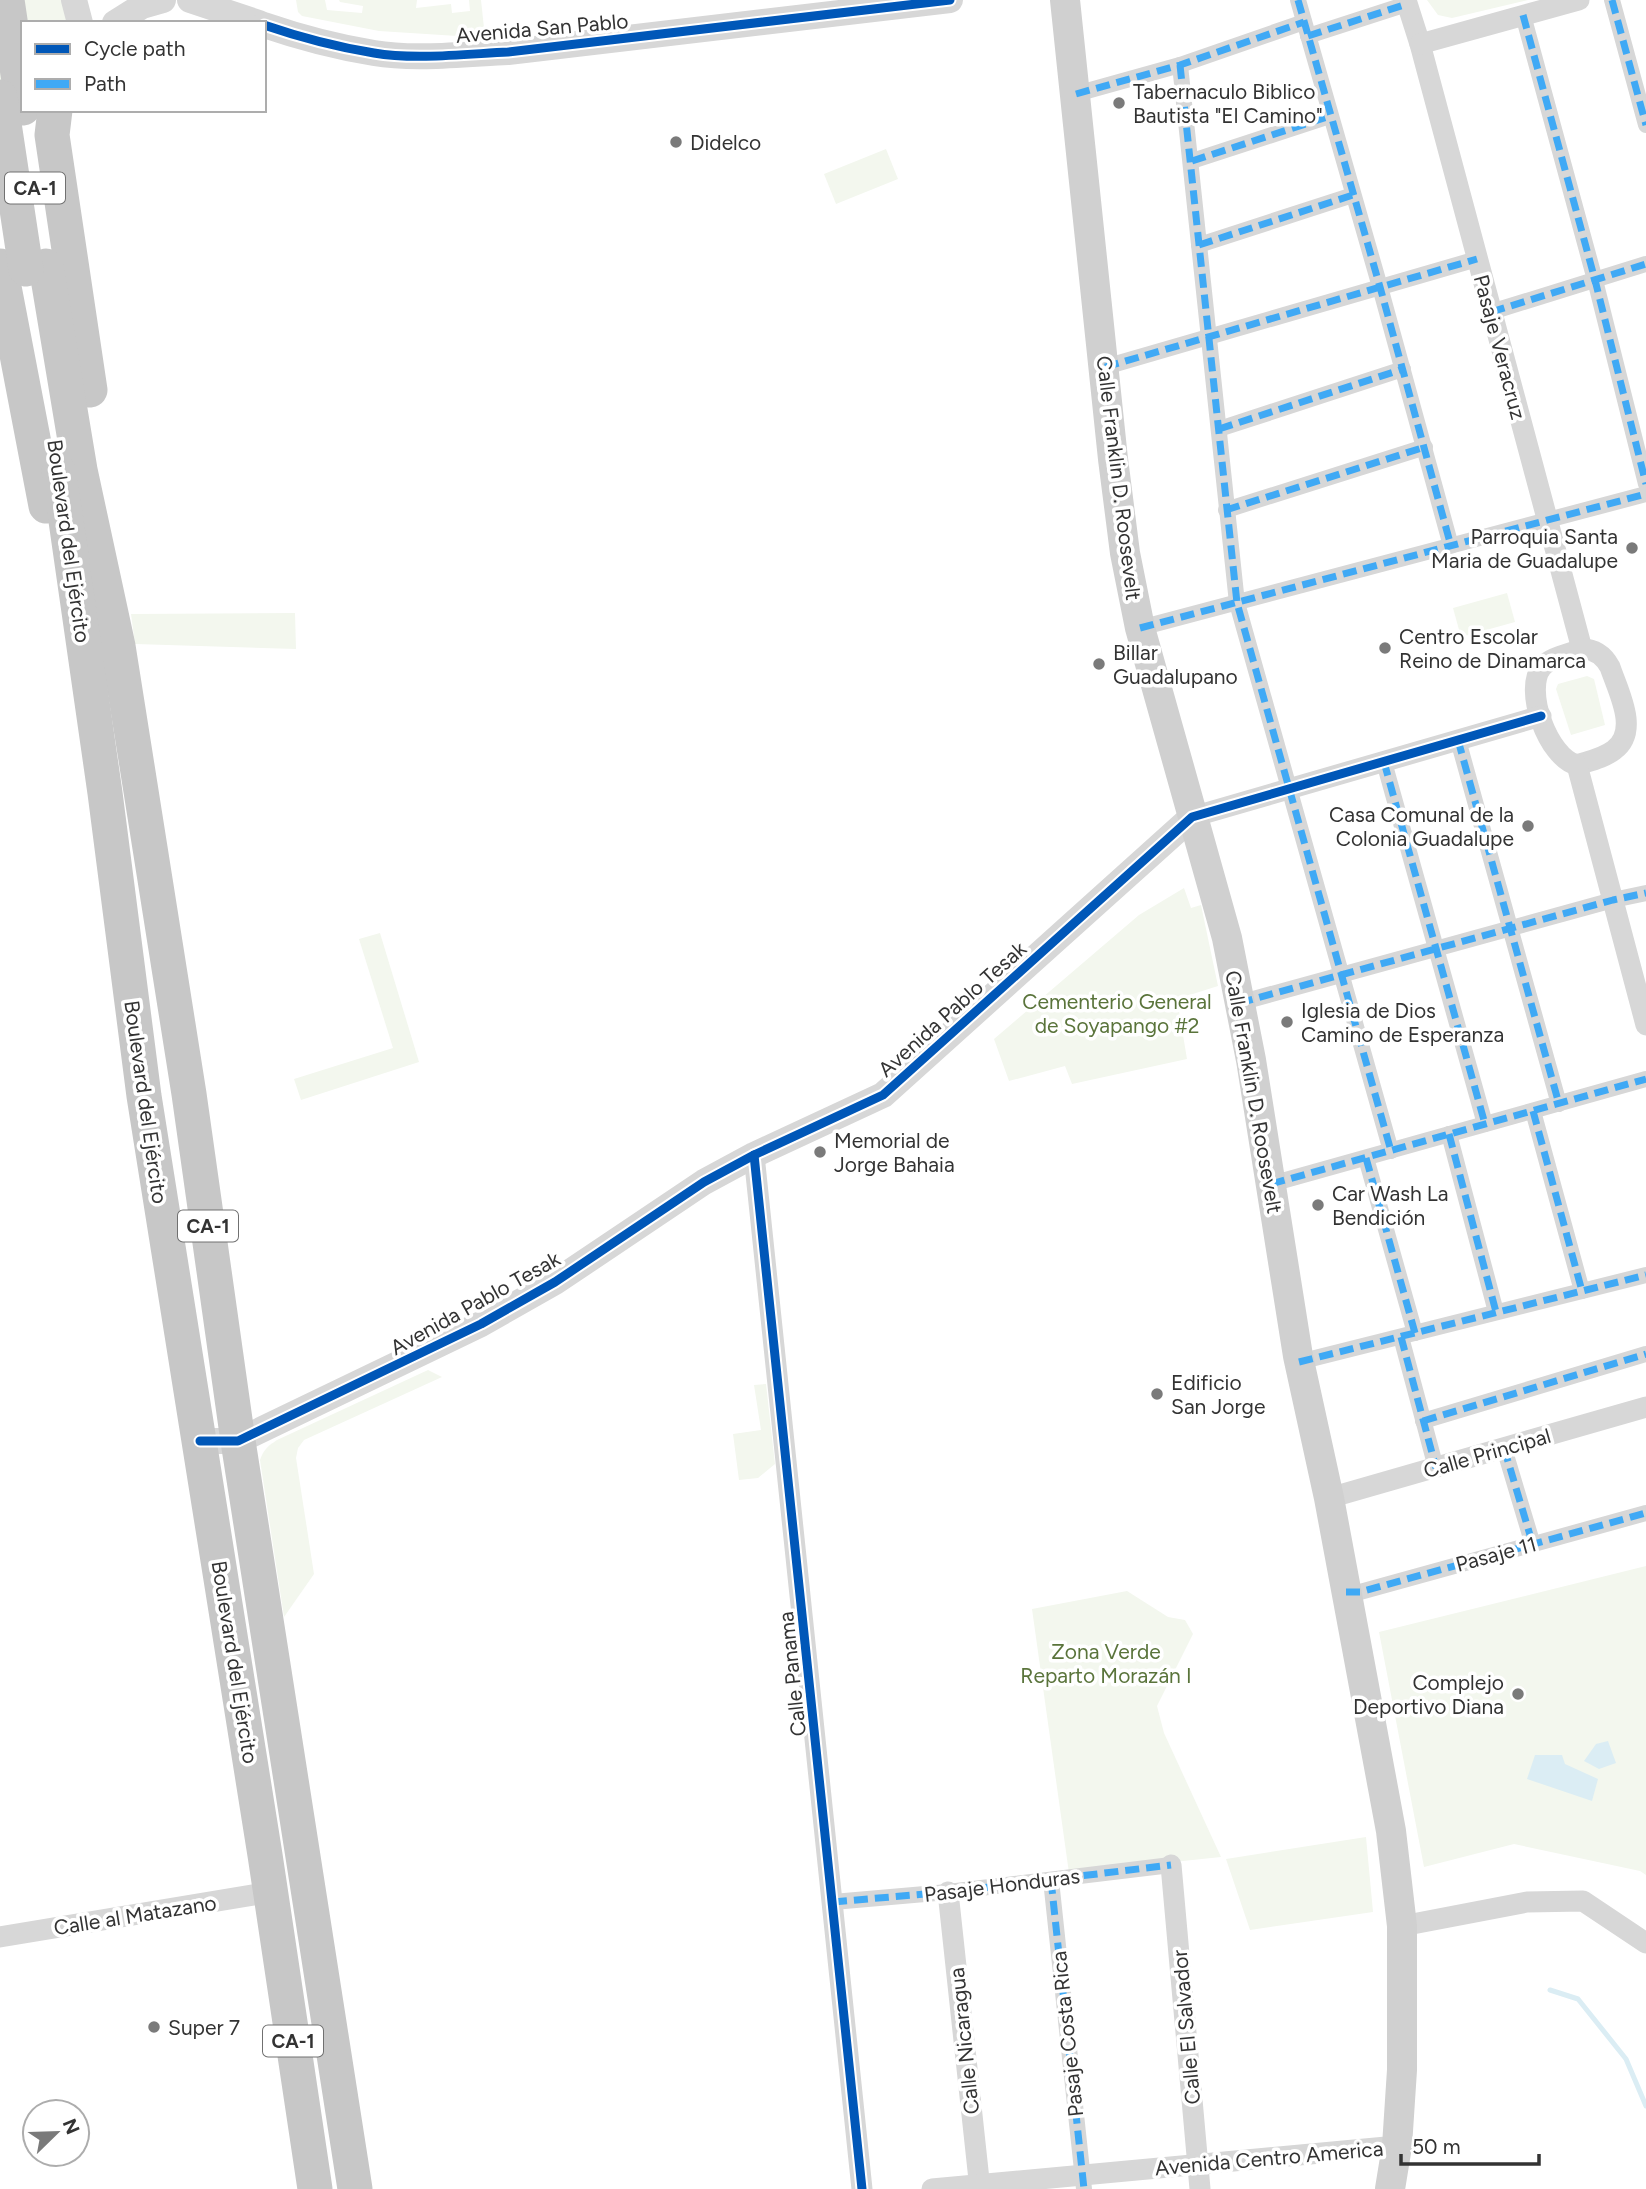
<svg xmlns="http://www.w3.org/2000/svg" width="1646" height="2189" font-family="Figtree,sans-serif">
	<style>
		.green { fill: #f3f7ee }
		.water { fill: #dbedf4 }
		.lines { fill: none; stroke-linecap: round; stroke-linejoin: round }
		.stream { stroke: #dbedf4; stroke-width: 5 }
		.pedestrian { stroke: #d7d7d7; stroke-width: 16 }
		.minor { stroke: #d7d7d7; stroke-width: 21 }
		.tertiary { stroke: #d7d7d7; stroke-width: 26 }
		.secondary { stroke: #d0d0d0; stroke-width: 30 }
		.trunk { stroke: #c7c7c7; stroke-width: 35 }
		.trunk-bridge { stroke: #c7c7c7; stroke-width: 35 }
		.quiet { stroke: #3fa9f5; stroke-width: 7; stroke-dasharray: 14 7; stroke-linecap: butt }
		.cycleway-casing { stroke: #fff; stroke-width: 13 }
		.cycleway { stroke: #0057b8; stroke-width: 9 }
		.poi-dot { fill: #7a7a7a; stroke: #fff; stroke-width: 2.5 }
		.labels { text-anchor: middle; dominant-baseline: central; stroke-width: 7; stroke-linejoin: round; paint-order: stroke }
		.shield { fill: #fff; stroke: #707070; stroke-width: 2 }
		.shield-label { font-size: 19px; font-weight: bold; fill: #333 }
		.street-label { font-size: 21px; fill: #333; stroke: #fff }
		.poi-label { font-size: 21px; fill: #333; stroke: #fff; text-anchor: start }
		.park-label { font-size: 21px; fill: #5a743b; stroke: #fff }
	</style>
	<rect width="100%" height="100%" fill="#fff"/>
	<g class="green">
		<polygon points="0,0 61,0 68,23 23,23 0,101"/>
		<polygon points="296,0 325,0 327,10 362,13 363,6 340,2 339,0 417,0 416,8 451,4 452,13 470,11 469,0 481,0 484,28 473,37 379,31 302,16 298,12"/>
		<polygon points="1427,0 1528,0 1452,18 1438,15"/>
		<polygon points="886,149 898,179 836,204 824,174"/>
		<polygon points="1507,593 1515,622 1461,637 1453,608"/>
		<polygon points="295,613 296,649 135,644 131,614"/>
		<polygon points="1587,676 1594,679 1605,725 1571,735 1556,689 1558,684"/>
		<polygon points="1184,888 1191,908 1201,905 1218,986 1177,999 1187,1059 1072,1084 1065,1066 1009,1081 994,1039 1139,915"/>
		<polygon points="380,933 419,1062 301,1100 294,1079 393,1048 359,939"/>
		<path d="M428,1370L442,1377L304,1440L298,1448L296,1458L314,1574L284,1617L260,1460C264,1449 268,1446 277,1440Z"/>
		<polygon points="766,1384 775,1464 758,1478 739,1480 733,1434 761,1430 754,1385"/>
		<polygon points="1646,1566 1646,1875 1640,1871 1514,1844 1424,1867 1379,1632"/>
		<polygon points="1127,1591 1168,1617 1185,1620 1193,1634 1157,1706 1164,1733 1221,1857 1069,1873 1032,1609"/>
		<polygon points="1366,1837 1373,1912 1250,1930 1226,1859"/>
	</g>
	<g class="water">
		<polygon points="1608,1741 1616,1763 1599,1769 1584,1761 1596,1744"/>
		<polygon points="1535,1755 1562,1755 1565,1764 1598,1779 1592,1801 1527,1779"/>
	</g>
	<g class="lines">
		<polyline class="stream" points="1550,1990 1578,1999 1626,2059 1646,2106"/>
		<g class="pedestrian">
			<polyline points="1298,0 1380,287 1451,546"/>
			<polyline points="1612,0 1646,125"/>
			<polyline points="1523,15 1595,280 1646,484"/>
			<polyline points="1308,36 1407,4"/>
			<polyline points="1180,65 1237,603 1391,1151"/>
			<polyline points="1076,94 1180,65 1304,22"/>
			<polyline points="1192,161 1330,116"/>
			<polyline points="1199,245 1353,195"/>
			<polyline points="1491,312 1646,264"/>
			<polyline points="1105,367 1477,259"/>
			<polyline points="1219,429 1403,369"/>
			<polyline points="1226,510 1425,447"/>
			<polyline points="1140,628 1646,494"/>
			<polyline points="1458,740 1559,1104"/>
			<polyline points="1384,762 1485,1124"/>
			<polyline points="1239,1003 1613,900 1646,893"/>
			<polyline points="1533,1111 1582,1291"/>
			<polyline points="1449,1134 1496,1312"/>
			<polyline points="1366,1158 1415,1333"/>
			<polyline points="1271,1184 1646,1079"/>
			<polyline points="1401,1337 1436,1468"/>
			<polyline points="1299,1362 1646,1275"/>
			<polyline points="1423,1421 1646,1354"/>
			<polyline points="1504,1448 1533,1545"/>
			<polyline points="1346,1592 1360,1592 1646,1513"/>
			<polyline points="1051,1880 1084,2189"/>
			<polyline points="833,1902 948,1892 1171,1865"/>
		</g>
		<g class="minor">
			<polyline points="1406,0 1420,44 1582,649"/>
			<polyline points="1420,44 1579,0"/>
			<path d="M1582,649C1595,649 1604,656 1610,667C1618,691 1640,731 1614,750C1604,758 1589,761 1577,765C1548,758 1523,689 1542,667C1550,657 1570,654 1582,649Z"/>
			<polyline points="1577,765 1646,1025"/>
			<polyline points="1192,817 1541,716"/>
			<polyline points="754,1155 862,2189"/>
			<polyline points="1329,1498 1646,1407"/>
			<polyline points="1171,1865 1200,2189"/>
			<polyline points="948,1892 980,2189"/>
			<polyline points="1402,1926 1527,1902 1583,1901 1646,1943"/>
			<polyline points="0,1937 271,1892"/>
			<polyline points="932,2189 1397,2146"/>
		</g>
		<g class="tertiary">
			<polyline points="74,0 80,23"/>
			<polyline points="190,0 259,23"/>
			<polyline points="115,23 142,6 163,0"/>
			<path d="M264,25C299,37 337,47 374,53C414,60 467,54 508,52L950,0"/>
			<polyline points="200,1441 238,1441 481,1324 555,1282 704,1182 754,1155 883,1095 1192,817"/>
		</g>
		<polyline class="secondary" points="1065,0 1113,459 1125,553 1140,628 1227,938 1251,1060 1298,1356 1329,1498 1391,1831 1402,1926 1402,2070 1397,2146 1390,2189"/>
		<g class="trunk">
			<polyline points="7,0 23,108"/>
			<polyline points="55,110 52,135 90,390"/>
			<polyline points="0,266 46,506"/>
			<polyline points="46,266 80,470 118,646 189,1094 238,1441 355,2189"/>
			<polyline points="59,472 105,793 144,1096 265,1855 315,2189"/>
		</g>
		<polyline class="trunk-bridge" points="0,97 26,269"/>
		<g class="quiet">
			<polyline points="1298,0 1380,287 1451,546"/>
			<polyline points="1612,0 1646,125"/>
			<polyline points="1523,15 1595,280 1646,484"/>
			<polyline points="1308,36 1407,4"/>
			<polyline points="1180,65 1237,603 1391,1151"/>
			<polyline points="1076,94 1180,65 1304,22"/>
			<polyline points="1192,161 1330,116"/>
			<polyline points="1199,245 1353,195"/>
			<polyline points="1491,312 1646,264"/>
			<polyline points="1105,367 1477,259"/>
			<polyline points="1219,429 1403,369"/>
			<polyline points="1226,510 1425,447"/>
			<polyline points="1140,628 1646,494"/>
			<polyline points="1458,740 1559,1104"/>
			<polyline points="1384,762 1485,1124"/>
			<polyline points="1239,1003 1613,900 1646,893"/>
			<polyline points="1533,1111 1582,1291"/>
			<polyline points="1449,1134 1496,1312"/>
			<polyline points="1366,1158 1415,1333"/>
			<polyline points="1271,1184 1646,1079"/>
			<polyline points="1401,1337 1436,1468"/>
			<polyline points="1299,1362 1646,1275"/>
			<polyline points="1423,1421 1646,1354"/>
			<polyline points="1504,1448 1533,1545"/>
			<polyline points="1346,1592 1360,1592 1646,1513"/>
			<polyline points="1051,1880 1084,2189"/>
			<polyline points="833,1902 948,1892 1171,1865"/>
		</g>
		<defs>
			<g id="cycleway">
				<path d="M264,25C299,37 337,47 374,53C414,60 467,54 508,52L950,0"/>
				<polyline points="754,1155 862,2189"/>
				<polyline points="200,1441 238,1441 481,1324 555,1282 704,1182 754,1155 883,1095 1192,817 1541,716"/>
			</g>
		</defs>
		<use href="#cycleway" class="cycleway-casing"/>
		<use href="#cycleway" class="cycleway"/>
	</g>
	<g class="poi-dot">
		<circle cx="1119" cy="103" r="7"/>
		<circle cx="676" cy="142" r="7"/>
		<circle cx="1632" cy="548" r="7"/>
		<circle cx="1385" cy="648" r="7"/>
		<circle cx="1099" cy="664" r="7"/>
		<circle cx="1528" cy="826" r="7"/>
		<circle cx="1287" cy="1022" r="7"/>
		<circle cx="820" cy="1152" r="7"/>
		<circle cx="1318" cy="1205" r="7"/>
		<circle cx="1157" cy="1394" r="7"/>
		<circle cx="1518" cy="1694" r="7"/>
		<circle cx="154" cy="2027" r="7"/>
	</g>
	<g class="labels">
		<g class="shield">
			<rect x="5" y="172.5" width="60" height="31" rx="5"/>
			<rect x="178" y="1210.5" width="60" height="31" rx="5"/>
			<rect x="263" y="2025.5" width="60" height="31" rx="5"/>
		</g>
		<g class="shield-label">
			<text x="35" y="188">CA-1</text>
			<text x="208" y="1226">CA-1</text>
			<text x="293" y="2041">CA-1</text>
		</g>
		<g class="street-label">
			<text transform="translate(542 28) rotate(-5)">Avenida San Pablo</text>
			<text transform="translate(1500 347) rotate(75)">Pasaje Veracruz</text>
			<text transform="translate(1119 478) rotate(83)">Calle Franklin D. Roosevelt</text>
			<text transform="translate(69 541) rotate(82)">Boulevard del Ejército</text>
			<text transform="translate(952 1009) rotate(-42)">Avenida Pablo Tesak</text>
			<text transform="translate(1254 1092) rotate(80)">Calle Franklin D. Roosevelt</text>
			<text transform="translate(146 1102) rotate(82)">Boulevard del Ejército</text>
			<text transform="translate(475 1303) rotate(-29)">Avenida Pablo Tesak</text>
			<text transform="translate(1487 1453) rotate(-16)">Calle Principal</text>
			<text transform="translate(1496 1554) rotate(-15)">Pasaje 11</text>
			<text transform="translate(235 1662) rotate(81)">Boulevard del Ejército</text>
			<text transform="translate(792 1674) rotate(-96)">Calle Panama</text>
			<text transform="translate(1002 1885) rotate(-7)">Pasaje Honduras</text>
			<text transform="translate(135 1915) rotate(-9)">Calle al Matazano</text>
			<text transform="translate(1186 2027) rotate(-95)">Calle El Salvador</text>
			<text transform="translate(1067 2034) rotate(-96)">Pasaje Costa Rica</text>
			<text transform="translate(964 2041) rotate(-96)">Calle Nicaragua</text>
			<text transform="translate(1269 2158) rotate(-5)">Avenida Centro America</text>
		</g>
		<g class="poi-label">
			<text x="1133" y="91">Tabernaculo Biblico<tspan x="1133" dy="24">Bautista "El Camino"</tspan></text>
			<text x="690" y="142">Didelco</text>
			<text x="1618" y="536" text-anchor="end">Parroquia Santa<tspan x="1618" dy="24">Maria de Guadalupe</tspan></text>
			<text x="1399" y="636">Centro Escolar<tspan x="1399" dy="24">Reino de Dinamarca</tspan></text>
			<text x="1113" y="652">Billar<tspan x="1113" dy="24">Guadalupano</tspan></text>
			<text x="1514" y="814" text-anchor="end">Casa Comunal de la<tspan x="1514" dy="24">Colonia Guadalupe</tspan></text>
			<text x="1301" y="1010">Iglesia de Dios<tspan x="1301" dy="24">Camino de Esperanza</tspan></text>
			<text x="834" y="1140">Memorial de<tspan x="834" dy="24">Jorge Bahaia</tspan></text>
			<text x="1332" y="1193">Car Wash La<tspan x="1332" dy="24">Bendición</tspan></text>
			<text x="1171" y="1382">Edificio<tspan x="1171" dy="24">San Jorge</tspan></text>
			<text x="1504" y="1682" text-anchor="end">Complejo<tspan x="1504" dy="24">Deportivo Diana</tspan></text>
			<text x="168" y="2027">Super 7</text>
		</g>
		<g class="park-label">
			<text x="1117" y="1001">Cementerio General<tspan x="1117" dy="24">de Soyapango #2</tspan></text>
			<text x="1106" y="1651">Zona Verde<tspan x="1106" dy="24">Reparto Morazán I</tspan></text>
		</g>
	</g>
	<rect x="21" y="21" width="245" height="91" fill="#ffffff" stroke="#adadad" stroke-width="2"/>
	<rect x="35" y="44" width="35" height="10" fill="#0057b8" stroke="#adadad" stroke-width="2"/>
	<text x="84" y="56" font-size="21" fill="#333333">Cycle path</text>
	<rect x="35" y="79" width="35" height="10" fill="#3fa9f5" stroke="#adadad" stroke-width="2"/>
	<text x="84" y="91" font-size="21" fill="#333333">Path</text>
	<g transform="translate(56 2133) rotate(67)"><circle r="33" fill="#ffffff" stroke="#adadad" stroke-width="2"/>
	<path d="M0-5L12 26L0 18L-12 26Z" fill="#7a7a7a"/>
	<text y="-10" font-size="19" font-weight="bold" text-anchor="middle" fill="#333333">N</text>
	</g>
	<path d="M1401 2154v10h138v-10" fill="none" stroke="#333333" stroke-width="3.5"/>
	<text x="1412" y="2154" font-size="21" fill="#333333" stroke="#ffffff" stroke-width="5" paint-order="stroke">50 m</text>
</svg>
